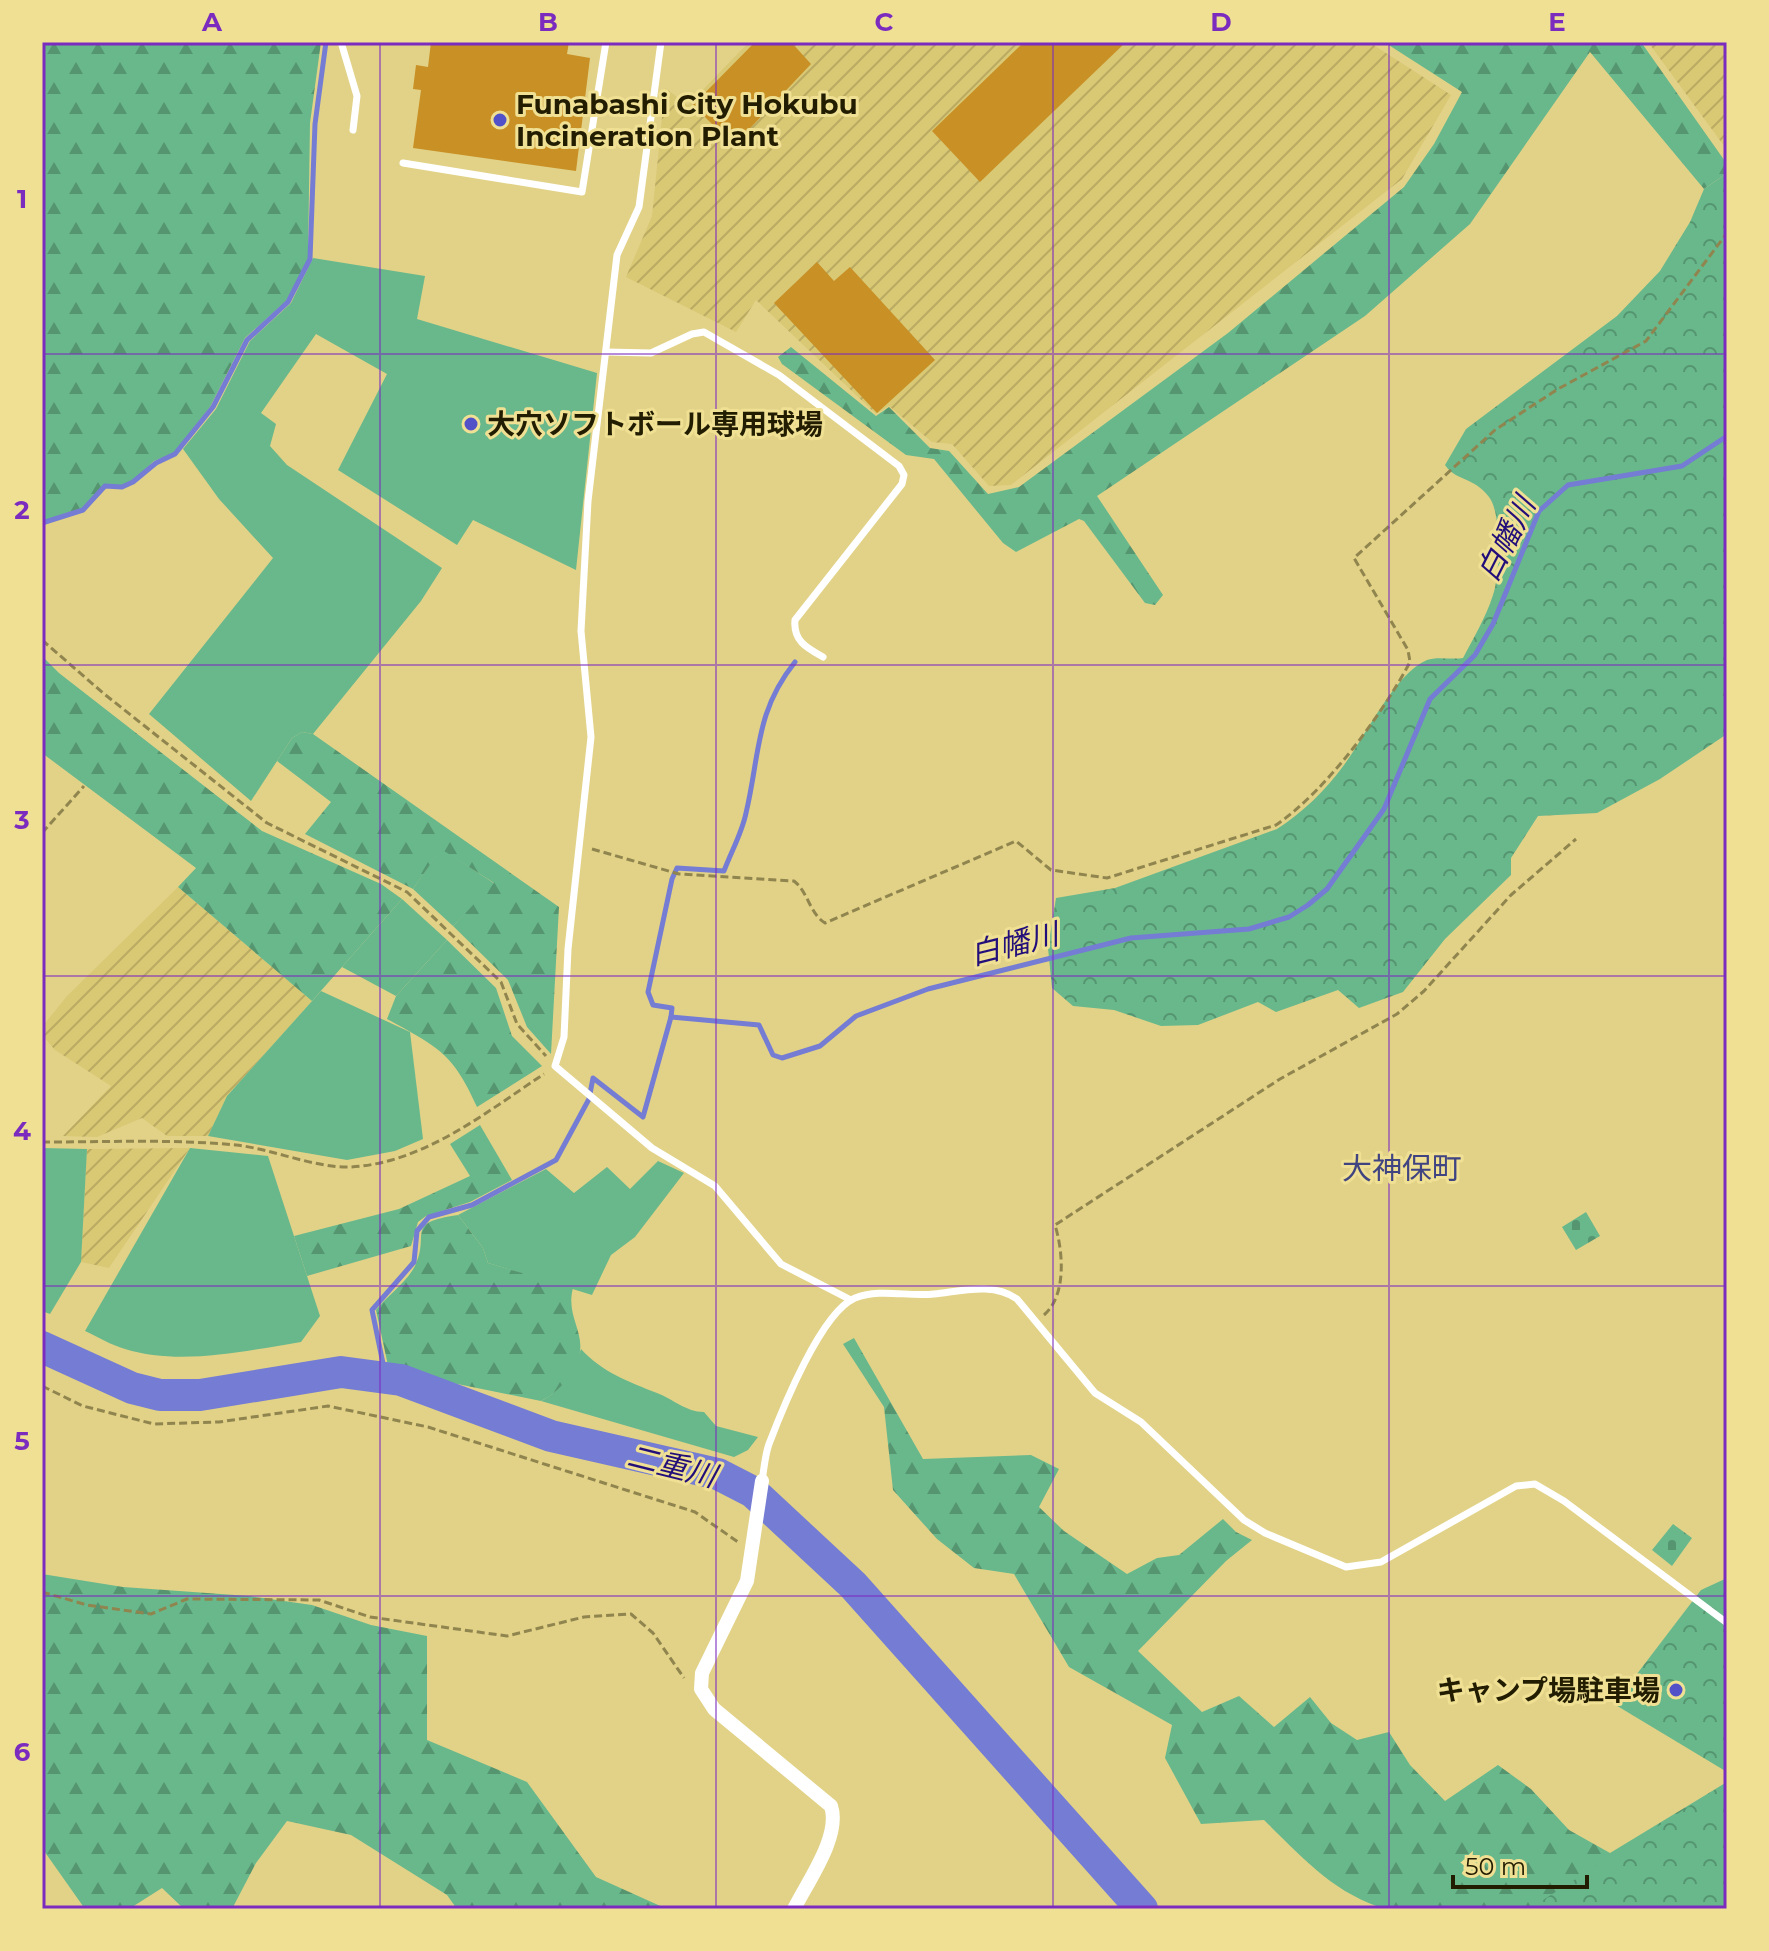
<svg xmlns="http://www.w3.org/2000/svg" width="1769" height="1951" font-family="Montserrat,'Noto Sans JP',sans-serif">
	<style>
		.industrial { fill: url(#industrial-furrows) }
		.green { fill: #68b88c }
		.forest { fill: url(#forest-firs) }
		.cemetery { fill: url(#cemetery-stones) }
		.park { fill: url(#park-crowns) }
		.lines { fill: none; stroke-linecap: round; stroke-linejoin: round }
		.stream { stroke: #747cd4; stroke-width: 5 }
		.river { stroke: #747cd4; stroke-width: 32 }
		.building { fill: #c89025 }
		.path { stroke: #90854e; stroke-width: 3; stroke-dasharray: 8 4; stroke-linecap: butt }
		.service { stroke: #fff; stroke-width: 7 }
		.minor { stroke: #fff; stroke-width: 14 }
		.grid { fill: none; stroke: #7b2cbf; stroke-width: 2; stroke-opacity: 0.55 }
		.poi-dot { fill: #5251c8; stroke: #efe094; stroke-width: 3 }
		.labels { text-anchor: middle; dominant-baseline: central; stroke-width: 6; stroke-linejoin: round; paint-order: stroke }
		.poi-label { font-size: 28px; font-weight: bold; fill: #221c00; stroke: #efe094; text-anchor: start }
		.water-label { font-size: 30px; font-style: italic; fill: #230f7a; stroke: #efe094 }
		.neighbourhood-label { font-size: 30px; fill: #404481; stroke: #efe094 }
		.neatline { fill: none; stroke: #7b2cbf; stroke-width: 3 }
		.grid-label { font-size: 26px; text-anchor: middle; font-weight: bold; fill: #7b2cbf }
	</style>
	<defs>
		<pattern id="industrial-furrows" width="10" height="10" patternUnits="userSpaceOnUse" patternTransform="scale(2)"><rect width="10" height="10" fill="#d9c874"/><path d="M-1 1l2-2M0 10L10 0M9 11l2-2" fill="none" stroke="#baab63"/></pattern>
		<pattern id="forest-firs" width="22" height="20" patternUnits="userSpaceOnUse" patternTransform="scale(2)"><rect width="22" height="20" fill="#68b88c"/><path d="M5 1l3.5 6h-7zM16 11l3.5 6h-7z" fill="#559570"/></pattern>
		<pattern id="cemetery-stones" width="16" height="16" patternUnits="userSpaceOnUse" patternTransform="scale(2)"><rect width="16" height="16" fill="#68b88c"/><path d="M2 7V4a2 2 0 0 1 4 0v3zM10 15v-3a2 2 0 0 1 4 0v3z" fill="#559570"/></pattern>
		<pattern id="park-crowns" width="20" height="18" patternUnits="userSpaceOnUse" patternTransform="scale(2)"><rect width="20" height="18" fill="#68b88c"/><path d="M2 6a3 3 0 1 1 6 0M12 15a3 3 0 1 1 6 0" fill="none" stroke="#559570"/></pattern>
	</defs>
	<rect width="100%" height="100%" fill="#e2d287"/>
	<g class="industrial">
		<polygon points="749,42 1369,42 1451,95 1402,179 1011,485 989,486 952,444 932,442 889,406 876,414 756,300 736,332 626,277 652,216 665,88 688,105"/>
		<polygon points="1648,42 1727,42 1727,150"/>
		<polygon points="178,887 312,1001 227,1096 208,1136 167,1136 142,1118 97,1137 63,1136 111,1086 55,1050 42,1035 42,1027 67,996"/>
		<polygon points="190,1148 109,1268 81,1262 87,1149"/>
	</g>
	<g class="green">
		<polygon points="313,258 425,276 417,319 597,373 576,570 473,520 457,545 338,470 387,374 316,334 261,413 276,424 270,446 287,465 442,568 421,601 313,734 302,732 292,738 251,801 149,714 273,558 219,499 183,449 216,409 250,341 291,303"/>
		<polygon points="441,848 495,884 453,926 413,889"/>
		<polygon points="402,899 447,940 396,996 342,967"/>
		<polygon points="321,991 410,1032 423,1139 395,1151 347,1160 208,1136 227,1096"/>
		<polygon points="42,1148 87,1149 81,1262 50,1314 42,1311"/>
		<path d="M190,1148L268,1156L320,1316L301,1342C245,1351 180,1366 125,1349C111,1345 98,1337 85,1331Z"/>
		<polygon points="658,1161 684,1173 635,1237 611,1255 592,1295 488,1263 483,1248 458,1215 546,1169 574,1193 607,1167 630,1189"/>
		<path d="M581,1349C602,1372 629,1382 657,1393C673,1399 686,1412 704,1412L716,1426L758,1437L748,1450L734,1457L541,1401C562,1391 573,1370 581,1349Z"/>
	</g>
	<g class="forest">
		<polygon points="42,42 321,42 310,123 308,259 286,301 245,338 210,407 174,453 154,461 133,481 122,485 104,485 82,508 42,521"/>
		<polygon points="1384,42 1641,42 1727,164 1727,173 1704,189 1590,52 1470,224 1365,316 1097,496 1163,595 1155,605 1145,603 1084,521 1079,519 1016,552 1003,543 934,459 906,455 782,364 778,357 791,347 876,416 889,407 930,448 949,451 988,494 1019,487 1228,333 1404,187 1434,144 1462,92"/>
		<polygon points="42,656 59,673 262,831 381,884 402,899 312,1001 178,887 196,868 42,753"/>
		<polygon points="302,732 313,734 559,907 551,1054 527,1027 508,980 453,926 494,883 441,849 413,889 305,834 331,802 277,761 292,738"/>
		<path d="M447,940L496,988L512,1036L542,1066L477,1107C453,1053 438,1047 387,1019L396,996Z"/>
		<polygon points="480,1125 512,1180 470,1202 426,1216 418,1222 411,1246 307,1276 294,1236 399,1209 470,1176 450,1144"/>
		<path d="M458,1215L483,1248L488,1263L573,1288C566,1314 583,1330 580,1351C578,1371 558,1393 541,1401L389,1370L376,1310C388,1295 406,1283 415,1266C431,1234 403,1223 458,1215Z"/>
		<path d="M854,1338L923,1459L1031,1455L1059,1469L1039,1507L1064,1531L1127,1574L1157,1558L1179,1555L1223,1519L1236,1532L1252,1540L1226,1561L1138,1651L1202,1712L1239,1696L1274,1727L1310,1697L1331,1723L1357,1740L1389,1732L1410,1765L1445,1801L1498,1765L1531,1789L1569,1830L1610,1853L1727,1782V1909H1387C1335,1895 1301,1856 1264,1820L1201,1824L1165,1758L1172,1725L1069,1667L1014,1574L974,1568L937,1539L893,1490L884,1407L843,1344Z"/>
		<polygon points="42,1574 123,1587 249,1596 312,1605 371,1625 427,1636 427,1740 527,1782 596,1877 667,1909 457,1909 447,1895 351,1835 287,1821 256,1863 232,1909 184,1909 162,1888 129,1909 85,1909 42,1848"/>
	</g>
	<g class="cemetery">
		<polygon points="1586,1212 1600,1236 1576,1250 1562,1227"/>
		<polygon points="1673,1524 1692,1538 1672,1566 1652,1550"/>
	</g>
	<g class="park">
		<path d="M1727,173V734L1660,779L1597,813L1538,816L1511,858V875L1445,939L1403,992L1359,1008L1338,990L1276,1012L1258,1002L1198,1025L1161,1026L1114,1010L1073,1006L1052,988L1048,948L1056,898L1115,888L1277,829C1302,813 1326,790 1344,765C1365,737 1395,673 1427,660C1437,656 1452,660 1463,658C1474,637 1486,617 1493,595C1500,576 1502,513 1489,497C1473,476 1457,482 1445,465L1466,429L1617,316L1660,271L1690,222L1704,189Z"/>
		<polygon points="1727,1578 1727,1772 1614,1704 1701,1590"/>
		<polygon points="1727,1782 1727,1909 1529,1909"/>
	</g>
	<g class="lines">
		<g class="stream">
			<polyline points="42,523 83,510 105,486 122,487 133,482 156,463 175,454 213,407 247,340 288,302 310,259 315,124 326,42"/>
			<path d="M671,1017L672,1008L653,1005L648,992L672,879L677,868L724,871C731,852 742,833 746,813C760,754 755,712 795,662"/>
			<polyline points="386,1378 372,1310 414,1262 417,1231 429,1217 472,1205 556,1160 589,1099 593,1078 643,1117 671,1017 759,1025 773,1055 782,1058 820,1046 856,1016 928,989 1131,938 1249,929 1289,917 1308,905 1327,889 1384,809 1430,699 1475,655 1493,624 1539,511 1568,485 1682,466 1727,436"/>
		</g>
		<polyline class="river" points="42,1347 132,1388 160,1395 200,1395 341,1372 401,1380 551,1436 718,1474 753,1492 853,1585 1142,1909"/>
	</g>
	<g class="building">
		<polygon points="431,42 569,42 567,54 590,58 576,171 413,148 421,90 413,89 416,65 428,67"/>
		<polygon points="755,42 791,42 811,64 737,142 728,131 723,135 693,105"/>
		<polygon points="1024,42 1126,42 980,182 932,131"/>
		<polygon points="817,262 834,281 850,267 935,360 877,413 774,303"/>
	</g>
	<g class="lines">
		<g class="path">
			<polyline points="42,640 103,693 267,823 407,892 501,982 517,1024 546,1056"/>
			<polyline points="42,833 84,786"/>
			<path d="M592,849L679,874L794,881C808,892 810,914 825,923L1016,841L1051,870L1107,878L1276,825C1326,791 1382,715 1410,662L1408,650L1354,558L1495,430L1558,389L1646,341L1727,233"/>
			<path d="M42,1142C107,1142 172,1139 236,1145C272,1149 315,1168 349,1167C423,1164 486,1112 544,1074"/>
			<path d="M1044,1315C1067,1295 1063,1251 1055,1225L1280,1079L1397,1014L1424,991L1511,895L1576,839"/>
			<polyline points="42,1386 83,1406 154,1424 219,1422 328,1406 428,1427 695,1512 738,1542"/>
			<polyline points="42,1592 87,1605 151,1614 187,1599 319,1600 370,1617 507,1636 584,1617 631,1614 653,1633 684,1678"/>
		</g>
		<g class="service">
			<polyline points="341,42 357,96 353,130"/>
			<polyline points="661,42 639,207 617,255 588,501 581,631 591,737 568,949 564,1037 555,1066 652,1148 715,1186 781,1264 851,1300"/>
			<polyline points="403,163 582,192 606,42"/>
			<path d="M606,352L651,353L692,334L704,332L779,375L899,466L904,475L902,484L795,620C793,641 807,648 823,657"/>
			<path d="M762,1481C764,1469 765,1455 769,1444C782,1410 821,1312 855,1298C881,1288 907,1297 934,1294C962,1291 993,1282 1017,1299L1095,1393L1141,1422L1244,1520L1265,1533L1346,1567L1381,1562L1516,1486L1535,1484L1564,1501L1727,1623"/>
		</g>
		<path class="minor" d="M762,1481L747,1581L702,1673L701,1689L714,1709L831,1806C841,1836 808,1881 794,1909"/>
	</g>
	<path class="grid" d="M380,42V1909M716,42V1909M1053,42V1909M1389,42V1909M42,354H1727M42,665H1727M42,976H1727M42,1286H1727M42,1596H1727"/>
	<g class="poi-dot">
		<circle cx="500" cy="120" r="8"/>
		<circle cx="471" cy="424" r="8"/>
		<circle cx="1676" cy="1690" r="8"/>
	</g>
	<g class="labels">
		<g class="poi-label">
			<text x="516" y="104">Funabashi City Hokubu<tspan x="516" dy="32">Incineration Plant</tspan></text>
			<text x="487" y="424">大穴ソフトボール専用球場</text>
			<text x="1660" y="1690" text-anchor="end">キャンプ場駐車場</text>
		</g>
		<g class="water-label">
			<text transform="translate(1506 539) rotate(-63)">白幡川</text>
			<text transform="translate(1014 944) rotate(-14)">白幡川</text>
			<text transform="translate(672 1466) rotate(14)">二重川</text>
		</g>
		<g class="neighbourhood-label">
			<text x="1402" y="1168">大神保町</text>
		</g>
	</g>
	<rect width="1769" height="1951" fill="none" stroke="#efe094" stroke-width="88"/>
	<path d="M1453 1875v12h134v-12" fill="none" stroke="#221c00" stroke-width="4"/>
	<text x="1465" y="1875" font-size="24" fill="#221c00" stroke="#efe094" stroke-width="6" paint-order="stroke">50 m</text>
	<rect x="44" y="44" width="1681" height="1863" class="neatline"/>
	<g class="grid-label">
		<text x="212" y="31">A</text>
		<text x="548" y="31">B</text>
		<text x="884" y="31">C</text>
		<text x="1221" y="31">D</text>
		<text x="1557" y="31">E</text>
		<text x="22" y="208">1</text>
		<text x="22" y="519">2</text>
		<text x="22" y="829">3</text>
		<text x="22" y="1140">4</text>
		<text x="22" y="1450">5</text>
		<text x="22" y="1761">6</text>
	</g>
</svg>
